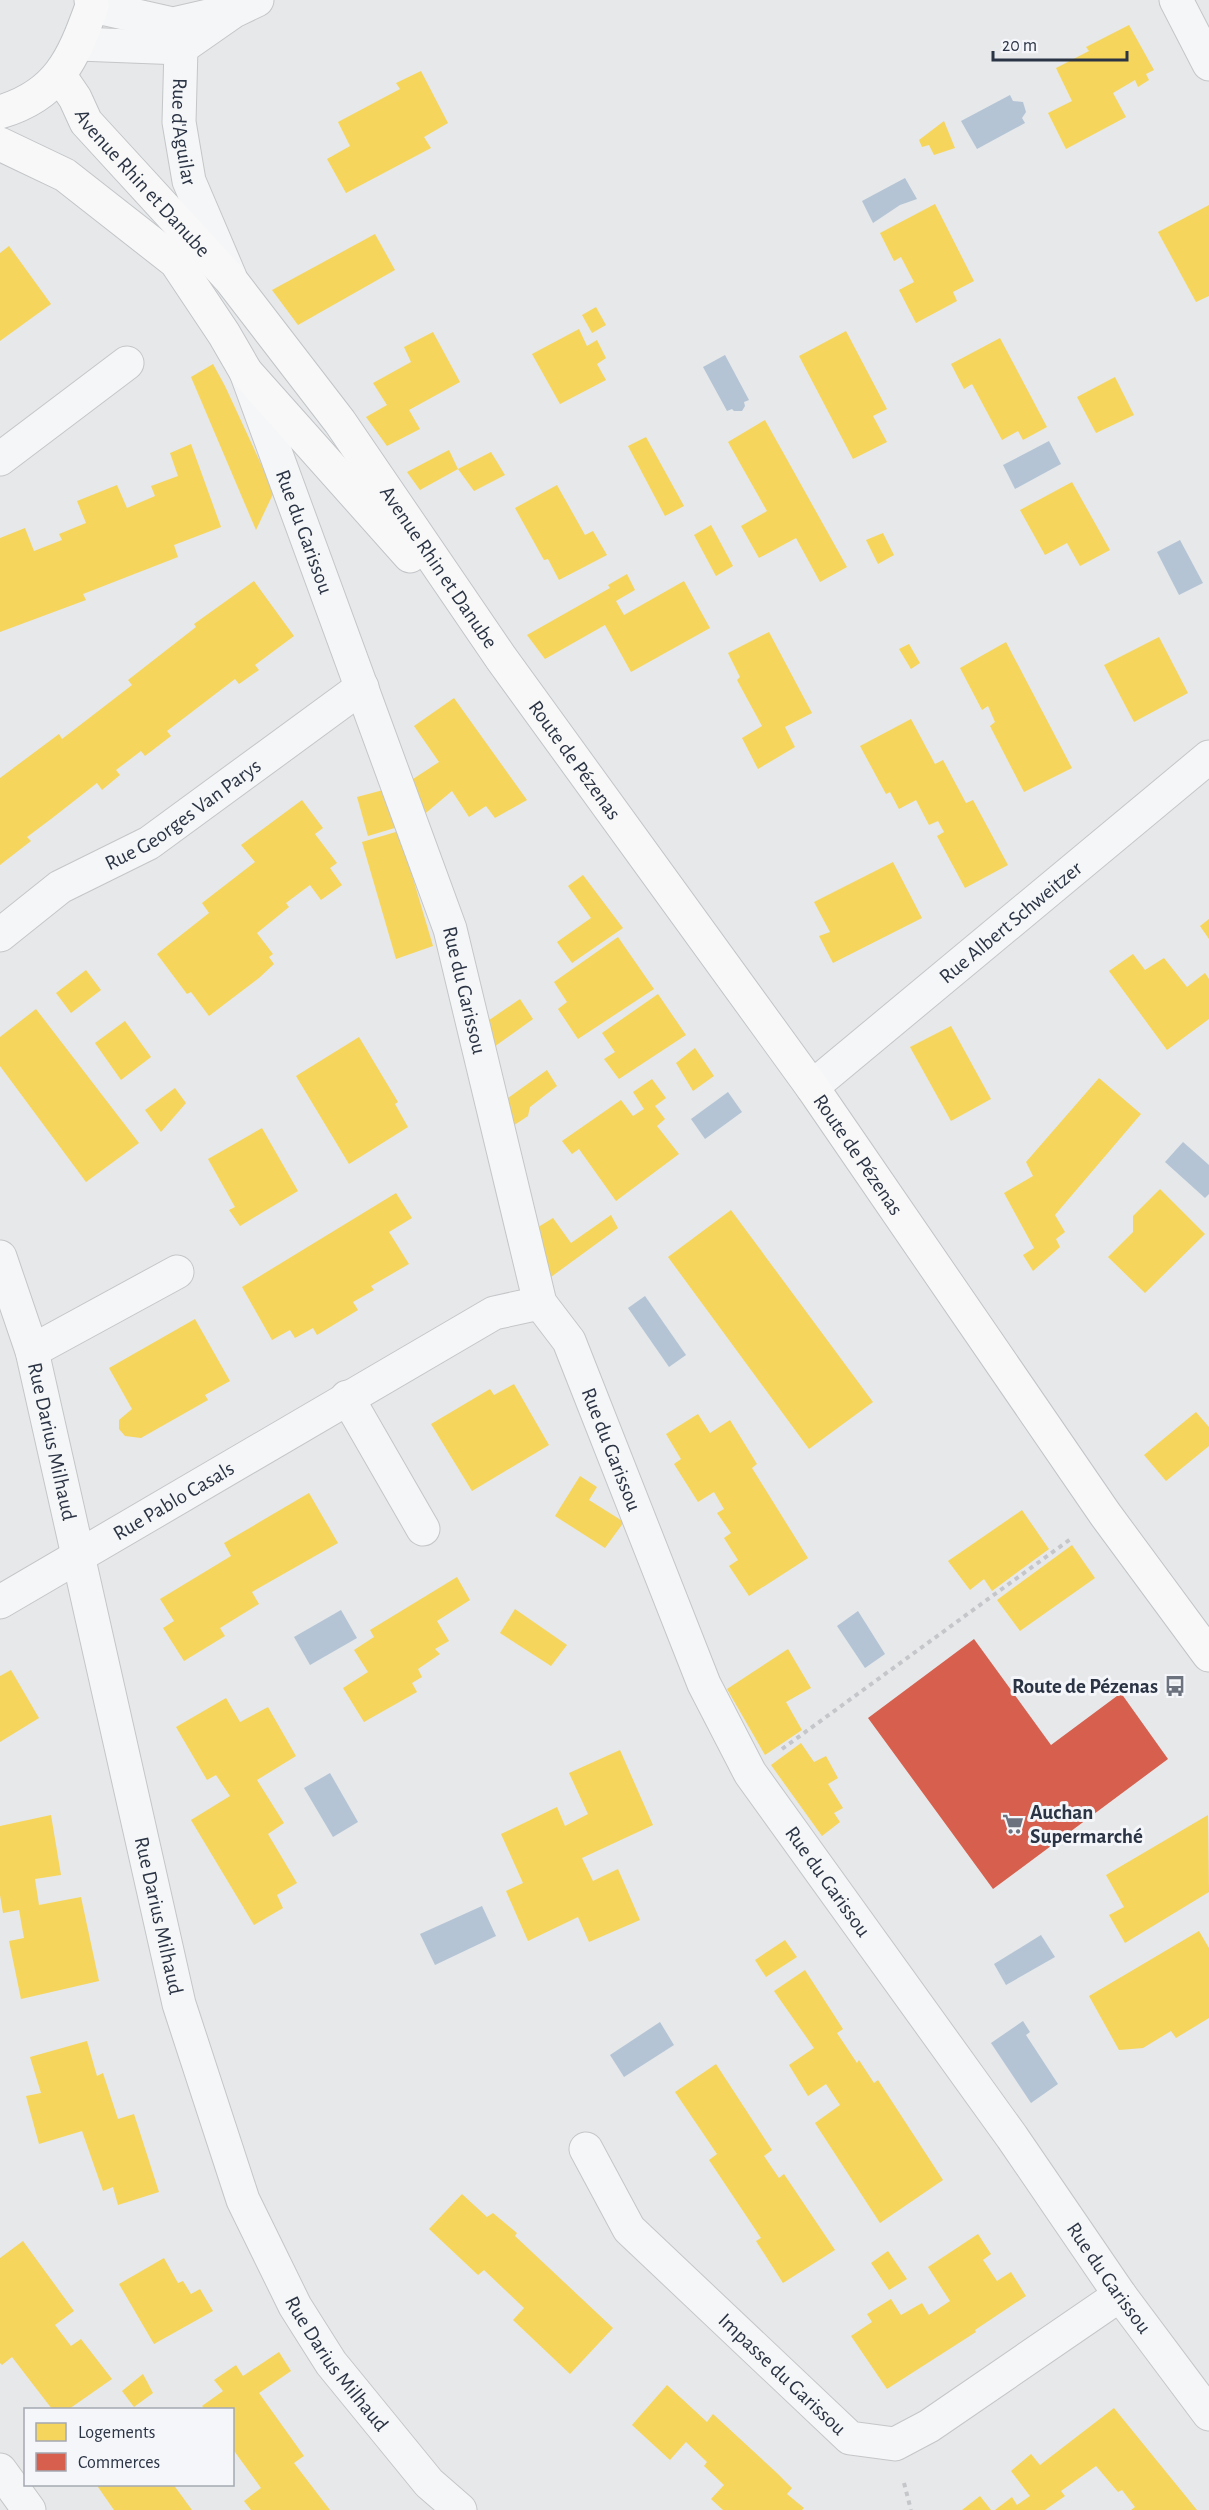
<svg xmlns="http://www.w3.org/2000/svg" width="1209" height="2510" font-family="'Alegreya Sans',sans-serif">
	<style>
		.water { fill: #b4c4d5 }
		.homes { fill: #f6d55c }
		.shops { fill: #d6604d }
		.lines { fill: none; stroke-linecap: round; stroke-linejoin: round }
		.minor-casing { stroke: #c4c6c8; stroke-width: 35 }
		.major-casing { stroke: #c2c5c8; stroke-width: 35 }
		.path { stroke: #c5c6ca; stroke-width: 4; stroke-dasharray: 4.5 4.5; stroke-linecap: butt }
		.minor { stroke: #f5f6f7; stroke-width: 33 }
		.major { stroke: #f8f8f8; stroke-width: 33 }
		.labels { text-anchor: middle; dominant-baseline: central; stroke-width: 6; stroke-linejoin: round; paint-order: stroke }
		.street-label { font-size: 21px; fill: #2b3445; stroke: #f4f6f9 }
		.poi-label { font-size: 21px; font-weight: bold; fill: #2b3445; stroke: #f4f6f9; text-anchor: end }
	</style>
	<rect width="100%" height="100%" fill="#e6e8ea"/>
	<g class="water">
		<polygon points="1010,95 1013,101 1023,102 1026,112 1022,118 1025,123 977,149 961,121"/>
		<polygon points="905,178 917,199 900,205 873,223 862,201"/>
		<polygon points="725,355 749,400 744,402 745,406 742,411 734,411 732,409 727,411 703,367"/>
		<polygon points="1049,441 1061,464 1015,489 1003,465"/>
		<polygon points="1180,540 1203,583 1179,595 1157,552"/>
		<polygon points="728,1092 742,1112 705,1139 691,1119"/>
		<polygon points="1183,1142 1209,1165 1209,1194 1205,1198 1165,1162"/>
		<polygon points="645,1296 686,1355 669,1367 628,1308"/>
		<polygon points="341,1610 357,1638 310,1665 294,1637"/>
		<polygon points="858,1611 885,1654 865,1668 837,1626"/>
		<polygon points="330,1773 358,1822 333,1837 304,1788"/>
		<polygon points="482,1906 496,1936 435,1965 420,1934"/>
		<polygon points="1041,1935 1055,1957 1006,1985 994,1964"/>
		<polygon points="1023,2021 1030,2032 1026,2035 1058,2084 1031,2103 991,2043"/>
		<polygon points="660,2022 674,2045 624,2077 610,2055"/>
	</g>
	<g class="homes">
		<polygon points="1129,25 1154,70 1146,74 1149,80 1138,87 1135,80 1113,93 1126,117 1066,149 1048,113 1072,101 1056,68 1089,51 1086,47"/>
		<polygon points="421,71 448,123 424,137 431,148 346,193 327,159 350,146 338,122 400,89 396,83"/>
		<polygon points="944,121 955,148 934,155 929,145 922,147 919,140"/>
		<polygon points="935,204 974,281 953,292 957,301 916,323 899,290 914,282 901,257 894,261 880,233"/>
		<polygon points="1209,205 1209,296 1196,302 1158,232"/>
		<polygon points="375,234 395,270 298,325 272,290"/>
		<polygon points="9,246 51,304 0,341 0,253"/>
		<polygon points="596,307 606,325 592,333 582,315"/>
		<polygon points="579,329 587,346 597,340 606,358 597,364 606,380 560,404 532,354"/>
		<polygon points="846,331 887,409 873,416 887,442 853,459 799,356"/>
		<polygon points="433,332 460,382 409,410 420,429 387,446 366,417 387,405 373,383 411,362 404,347"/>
		<polygon points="1000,338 1047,427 1023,440 1018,431 1002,440 972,384 964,389 951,364"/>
		<polygon points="213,364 225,386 274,492 256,530 191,377"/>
		<polygon points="1115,377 1134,415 1096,433 1077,397"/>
		<polygon points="765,420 847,567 820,582 796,538 759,558 741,526 767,511 728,442"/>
		<polygon points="646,437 684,506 665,516 628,446"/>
		<polygon points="191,444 221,527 174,545 178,557 83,594 86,600 0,632 0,538 25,528 34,551 62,540 59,534 86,523 77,501 117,485 127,508 155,496 151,486 178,476 170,453"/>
		<polygon points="449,450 458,469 420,490 407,472"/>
		<polygon points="491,452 505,475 474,491 458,469"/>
		<polygon points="1072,482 1110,550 1080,566 1067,543 1045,555 1020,510"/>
		<polygon points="557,485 585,535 593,531 607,555 559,580 548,559 544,560 515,508"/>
		<polygon points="711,525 733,566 716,576 694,535"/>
		<polygon points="883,533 894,555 878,564 866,540"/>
		<polygon points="627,574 635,590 616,601 624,615 684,581 710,628 631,672 605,625 545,659 527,635 610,588 608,585"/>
		<polygon points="254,581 294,636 255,665 259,670 239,684 235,679 167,731 171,736 145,756 141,751 116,770 120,775 102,790 97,783 51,819 27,837 31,841 0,865 0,778 59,734 62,739 132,685 128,680 196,627 194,624"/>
		<polygon points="769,632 812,713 785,727 795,747 758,769 742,738 762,726 737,680 740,677 728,653"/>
		<polygon points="1159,637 1188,693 1134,722 1104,665"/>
		<polygon points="1006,642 1072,768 1024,792 990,726 995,722 988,706 982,710 960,668"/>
		<polygon points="909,644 920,663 911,669 899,649"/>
		<polygon points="454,698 527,800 495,818 486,806 469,817 452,791 421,817 410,781 439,762 414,726"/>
		<polygon points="911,719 935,764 943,760 966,803 973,800 1008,865 965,888 937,836 944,832 938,821 929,825 916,800 899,809 890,792 886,794 860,746"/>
		<polygon points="387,789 398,827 368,836 357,797"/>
		<polygon points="302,800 323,828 315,834 337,863 330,868 342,885 321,900 310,885 286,903 289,907 257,933 273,954 269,957 274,964 259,978 209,1016 191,992 187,994 157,954 209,913 202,903 255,862 241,845"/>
		<polygon points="399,831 433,946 396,959 362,842"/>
		<polygon points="893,862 922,918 833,963 819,936 830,932 814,902"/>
		<polygon points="583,875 623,928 572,963 557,942 591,918 568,886"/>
		<polygon points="1209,919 1209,939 1200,926"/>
		<polygon points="618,937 654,989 578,1039 558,1009 567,1002 554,982"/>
		<polygon points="1133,954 1145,970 1164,958 1187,987 1205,973 1209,979 1209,1019 1167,1050 1109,971"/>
		<polygon points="86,970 101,990 71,1013 56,993"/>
		<polygon points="658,994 686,1035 619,1079 604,1059 615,1052 602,1033"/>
		<polygon points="520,999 533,1019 487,1052 479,1027"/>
		<polygon points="36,1009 139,1143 86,1182 0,1066 0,1037"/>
		<polygon points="125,1021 151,1057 121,1080 95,1043"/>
		<polygon points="951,1026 991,1099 951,1121 910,1047"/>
		<polygon points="359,1037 398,1102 395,1104 408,1127 349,1164 296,1076"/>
		<polygon points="695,1048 714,1076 693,1091 676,1063"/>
		<polygon points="547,1070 557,1086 530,1107 528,1116 507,1130 501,1103"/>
		<polygon points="1099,1078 1141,1114 1055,1215 1065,1232 1056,1239 1060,1247 1033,1271 1023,1255 1034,1248 1004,1193 1033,1176 1026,1162"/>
		<polygon points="652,1079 666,1098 655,1106 665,1119 657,1126 679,1154 616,1201 579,1149 572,1154 562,1141 621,1100 633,1116 644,1109 633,1092"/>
		<polygon points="175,1088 186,1103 161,1132 145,1110"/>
		<polygon points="262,1128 298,1191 240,1226 229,1210 235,1207 208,1159"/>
		<polygon points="1160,1189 1205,1234 1145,1293 1108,1257 1133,1232 1133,1216"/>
		<polygon points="396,1193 412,1218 389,1232 409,1264 371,1286 374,1290 353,1302 358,1310 317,1335 313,1328 295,1338 290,1330 272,1340 242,1287"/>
		<polygon points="731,1210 873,1402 809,1449 668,1257"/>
		<polygon points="611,1215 618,1228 551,1277 535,1229 553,1218 571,1243"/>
		<polygon points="195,1319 230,1381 205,1395 208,1400 141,1438 125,1436 119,1429 119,1420 132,1409 109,1368"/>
		<polygon points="514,1384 549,1445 472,1491 431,1424 490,1389 494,1395"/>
		<polygon points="1196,1412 1209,1427 1209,1446 1166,1481 1144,1455"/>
		<polygon points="698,1414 710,1433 730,1420 757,1464 752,1468 808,1558 749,1596 729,1566 738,1560 724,1538 731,1533 717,1513 724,1509 714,1492 698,1502 674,1464 681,1459 666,1434"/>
		<polygon points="580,1476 597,1487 589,1500 624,1522 605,1548 555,1516"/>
		<polygon points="309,1493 338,1543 252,1592 259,1604 220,1628 225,1636 184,1661 163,1628 174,1621 160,1599 231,1556 224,1543"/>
		<polygon points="1022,1510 1049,1549 992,1591 984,1579 970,1590 948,1561"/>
		<polygon points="1072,1545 1095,1578 1020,1631 997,1600"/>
		<polygon points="457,1577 470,1600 437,1621 449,1641 435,1649 440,1654 418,1669 422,1677 412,1683 417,1692 364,1722 343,1688 368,1672 354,1650 374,1637 370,1630"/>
		<polygon points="515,1609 567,1645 551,1666 500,1633"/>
		<polygon points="788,1649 811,1688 786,1702 802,1730 765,1755 727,1689"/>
		<polygon points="11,1670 39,1718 0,1742 0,1676"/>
		<polygon points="226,1698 240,1722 268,1707 296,1756 257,1780 284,1823 268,1834 297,1883 277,1895 283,1908 254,1925 191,1820 230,1796 216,1775 207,1780 176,1727"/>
		<polygon points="801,1743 814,1762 826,1756 838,1778 828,1784 843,1808 834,1813 840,1822 822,1836 771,1765"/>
		<polygon points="620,1750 653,1825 582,1858 593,1881 618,1869 640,1920 589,1942 578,1917 528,1941 506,1891 523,1883 501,1834 557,1807 565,1826 588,1814 569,1773"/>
		<polygon points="51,1815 61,1875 35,1879 39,1905 81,1897 99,1981 21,1999 9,1941 24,1938 19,1910 3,1913 0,1895 0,1826"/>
		<polygon points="1208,1815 1209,1892 1125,1943 1109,1915 1124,1907 1106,1875"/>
		<polygon points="1199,1931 1209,1948 1209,2018 1176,2038 1171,2031 1143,2048 1119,2050 1089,1996"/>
		<polygon points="785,1940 797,1957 766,1977 755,1960"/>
		<polygon points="805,1970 843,2029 837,2033 857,2063 859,2060 874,2083 878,2080 943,2180 880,2223 815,2123 840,2105 826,2084 808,2096 789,2065 814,2048 774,1991"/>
		<polygon points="87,2041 97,2076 103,2073 118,2119 134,2114 159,2192 118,2205 113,2187 103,2191 82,2131 39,2144 26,2096 41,2093 30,2057"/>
		<polygon points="716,2064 772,2150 764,2156 779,2178 784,2174 835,2250 783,2283 756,2241 761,2238 709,2160 717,2154 675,2092"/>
		<polygon points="462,2194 487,2217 493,2213 517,2233 515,2236 613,2328 570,2374 513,2320 524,2308 484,2270 478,2275 429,2229"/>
		<polygon points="978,2234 991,2254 983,2260 997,2281 1011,2272 1026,2296 975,2330 976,2332 887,2389 851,2336 872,2322 867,2314 891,2299 901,2315 922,2303 929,2315 950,2301 928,2267"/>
		<polygon points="23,2241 74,2311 55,2325 71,2346 81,2339 112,2379 69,2409 52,2409 12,2357 2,2365 0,2363 0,2258"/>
		<polygon points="888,2251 907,2279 889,2290 871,2263"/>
		<polygon points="164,2258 178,2283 183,2281 191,2294 200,2289 213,2311 154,2344 119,2284"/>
		<polygon points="279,2352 291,2371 259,2393 304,2456 294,2463 330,2510 251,2510 244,2501 261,2488 232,2448 232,2409 205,2409 202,2406 223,2391 214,2380 236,2365 243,2376"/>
		<polygon points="143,2374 153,2393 134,2407 122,2391"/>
		<polygon points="667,2385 707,2422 713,2414 778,2474 792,2488 787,2494 804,2508 802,2510 723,2510 711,2499 724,2485 704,2466 707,2462 686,2442 670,2460 632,2425"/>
		<polygon points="1114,2408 1197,2510 1131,2510 1135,2507 1122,2490 1118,2492 1096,2466 1061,2491 1065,2496 1045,2510 995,2510 1012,2497 1017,2505 1030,2496 1011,2471 1031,2454 1040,2465"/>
		<polygon points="101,2484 173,2484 192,2510 114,2510 98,2487"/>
		<polygon points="980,2496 991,2510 962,2510"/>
	</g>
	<polygon class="shops" points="974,1639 1051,1745 1121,1693 1168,1759 993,1889 868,1718"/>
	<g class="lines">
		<defs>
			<g id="minor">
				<polyline points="1176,0 1209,64"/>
				<polyline points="92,6 173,24 217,14"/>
				<polyline points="79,44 181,48 234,11 257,0"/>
				<path id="s1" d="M181,48L179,122L189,181L230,277"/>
				<path id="s2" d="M246,372L450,929L540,1303L569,1341L704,1684L750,1773L1012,2137L1120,2295L1209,2414"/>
				<polyline points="0,459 127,363"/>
				<path id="s3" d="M0,935L60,887L149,843L362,687"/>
				<path id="s4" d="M812,1087L1209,757"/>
				<path id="s5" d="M0,1257L32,1351L179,2004L243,2200L295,2306L331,2363L429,2483L460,2510"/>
				<polyline points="32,1351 177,1272"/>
				<polyline points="347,1397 423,1529"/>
				<path id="s6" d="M0,1602L494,1313L540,1303"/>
				<path id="s7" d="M586,2149L629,2229L850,2438L895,2444L929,2426L1120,2295"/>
				<polyline points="0,2470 29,2510"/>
			</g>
			<g id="major">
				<path id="s8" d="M60,76L75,98L86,122L230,279L340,422L501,658L812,1087L1105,1514L1209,1655"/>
				<path d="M0,112C58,95 73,59 92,6L91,0"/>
				<polyline points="0,144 65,175 176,262 224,334 246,372 410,556"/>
			</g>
		</defs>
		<use href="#minor" class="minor-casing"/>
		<use href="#major" class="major-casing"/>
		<g class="path">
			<polyline points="782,1749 1072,1538"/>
			<polyline points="904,2483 911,2510"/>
		</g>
		<use href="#minor" class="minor"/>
		<use href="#major" class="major"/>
	</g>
	<defs>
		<symbol id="bus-bare" viewBox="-9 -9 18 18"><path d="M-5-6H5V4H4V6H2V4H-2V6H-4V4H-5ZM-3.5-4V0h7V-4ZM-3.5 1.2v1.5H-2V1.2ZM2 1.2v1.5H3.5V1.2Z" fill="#6c737f" stroke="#f4f6f9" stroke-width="2.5" paint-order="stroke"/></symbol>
		<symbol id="supermarket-bare" viewBox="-9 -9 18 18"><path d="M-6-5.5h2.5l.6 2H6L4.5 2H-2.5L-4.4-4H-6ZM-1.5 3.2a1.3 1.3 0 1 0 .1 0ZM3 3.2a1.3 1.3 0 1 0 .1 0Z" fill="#6c737f" stroke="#f4f6f9" stroke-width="2.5" paint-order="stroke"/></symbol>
	</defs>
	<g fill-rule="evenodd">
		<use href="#bus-bare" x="1160" y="1671" width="30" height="30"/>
		<use href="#supermarket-bare" x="998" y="1809" width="30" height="30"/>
	</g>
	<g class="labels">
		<g class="street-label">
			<text stroke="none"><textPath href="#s1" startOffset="84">Rue d'Aguilar</textPath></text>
			<text stroke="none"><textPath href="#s8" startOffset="136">Avenue Rhin et Danube</textPath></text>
			<text stroke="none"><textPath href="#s2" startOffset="170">Rue du Garissou</textPath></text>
			<text stroke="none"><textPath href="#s8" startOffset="622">Avenue Rhin et Danube</textPath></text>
			<text stroke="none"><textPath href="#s8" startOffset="858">Route de Pézenas</textPath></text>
			<text stroke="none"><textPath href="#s3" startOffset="220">Rue Georges Van Parys</textPath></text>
			<text stroke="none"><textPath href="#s4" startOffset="258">Rue Albert Schweitzer</textPath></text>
			<text stroke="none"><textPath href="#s2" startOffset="656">Rue du Garissou</textPath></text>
			<text stroke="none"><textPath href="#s8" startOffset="1344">Route de Pézenas</textPath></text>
			<text stroke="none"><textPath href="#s5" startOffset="192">Rue Darius Milhaud</textPath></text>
			<text stroke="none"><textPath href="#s2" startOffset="1142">Rue du Garissou</textPath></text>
			<text stroke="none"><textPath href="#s6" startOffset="201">Rue Pablo Casals</textPath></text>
			<text stroke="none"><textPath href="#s2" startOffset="1628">Rue du Garissou</textPath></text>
			<text stroke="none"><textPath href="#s5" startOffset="678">Rue Darius Milhaud</textPath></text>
			<text stroke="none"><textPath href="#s2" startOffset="2114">Rue du Garissou</textPath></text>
			<text stroke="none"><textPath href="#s5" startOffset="1164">Rue Darius Milhaud</textPath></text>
			<text stroke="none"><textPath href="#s7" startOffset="302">Impasse du Garissou</textPath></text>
		</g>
		<g class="poi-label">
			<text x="1158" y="1686">Route de Pézenas</text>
			<text x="1030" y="1812" text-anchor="start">Auchan<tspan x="1030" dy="24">Supermarché</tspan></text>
		</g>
	</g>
	<rect x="24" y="2408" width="210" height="78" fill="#f4f6f9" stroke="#a4a8b1" stroke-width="1.5"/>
	<rect x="36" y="2423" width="30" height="18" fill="#f6d55c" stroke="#a4a8b1" stroke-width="1.5"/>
	<text x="78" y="2438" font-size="18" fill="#2b3445">Logements</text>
	<rect x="36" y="2453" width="30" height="18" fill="#d6604d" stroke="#a4a8b1" stroke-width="1.5"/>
	<text x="78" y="2468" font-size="18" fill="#2b3445">Commerces</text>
	<path d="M993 51v9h134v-9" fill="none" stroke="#2b3445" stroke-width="3"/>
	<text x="1002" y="51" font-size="18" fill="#2b3445" stroke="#f4f6f9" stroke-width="4.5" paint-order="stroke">20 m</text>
</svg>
